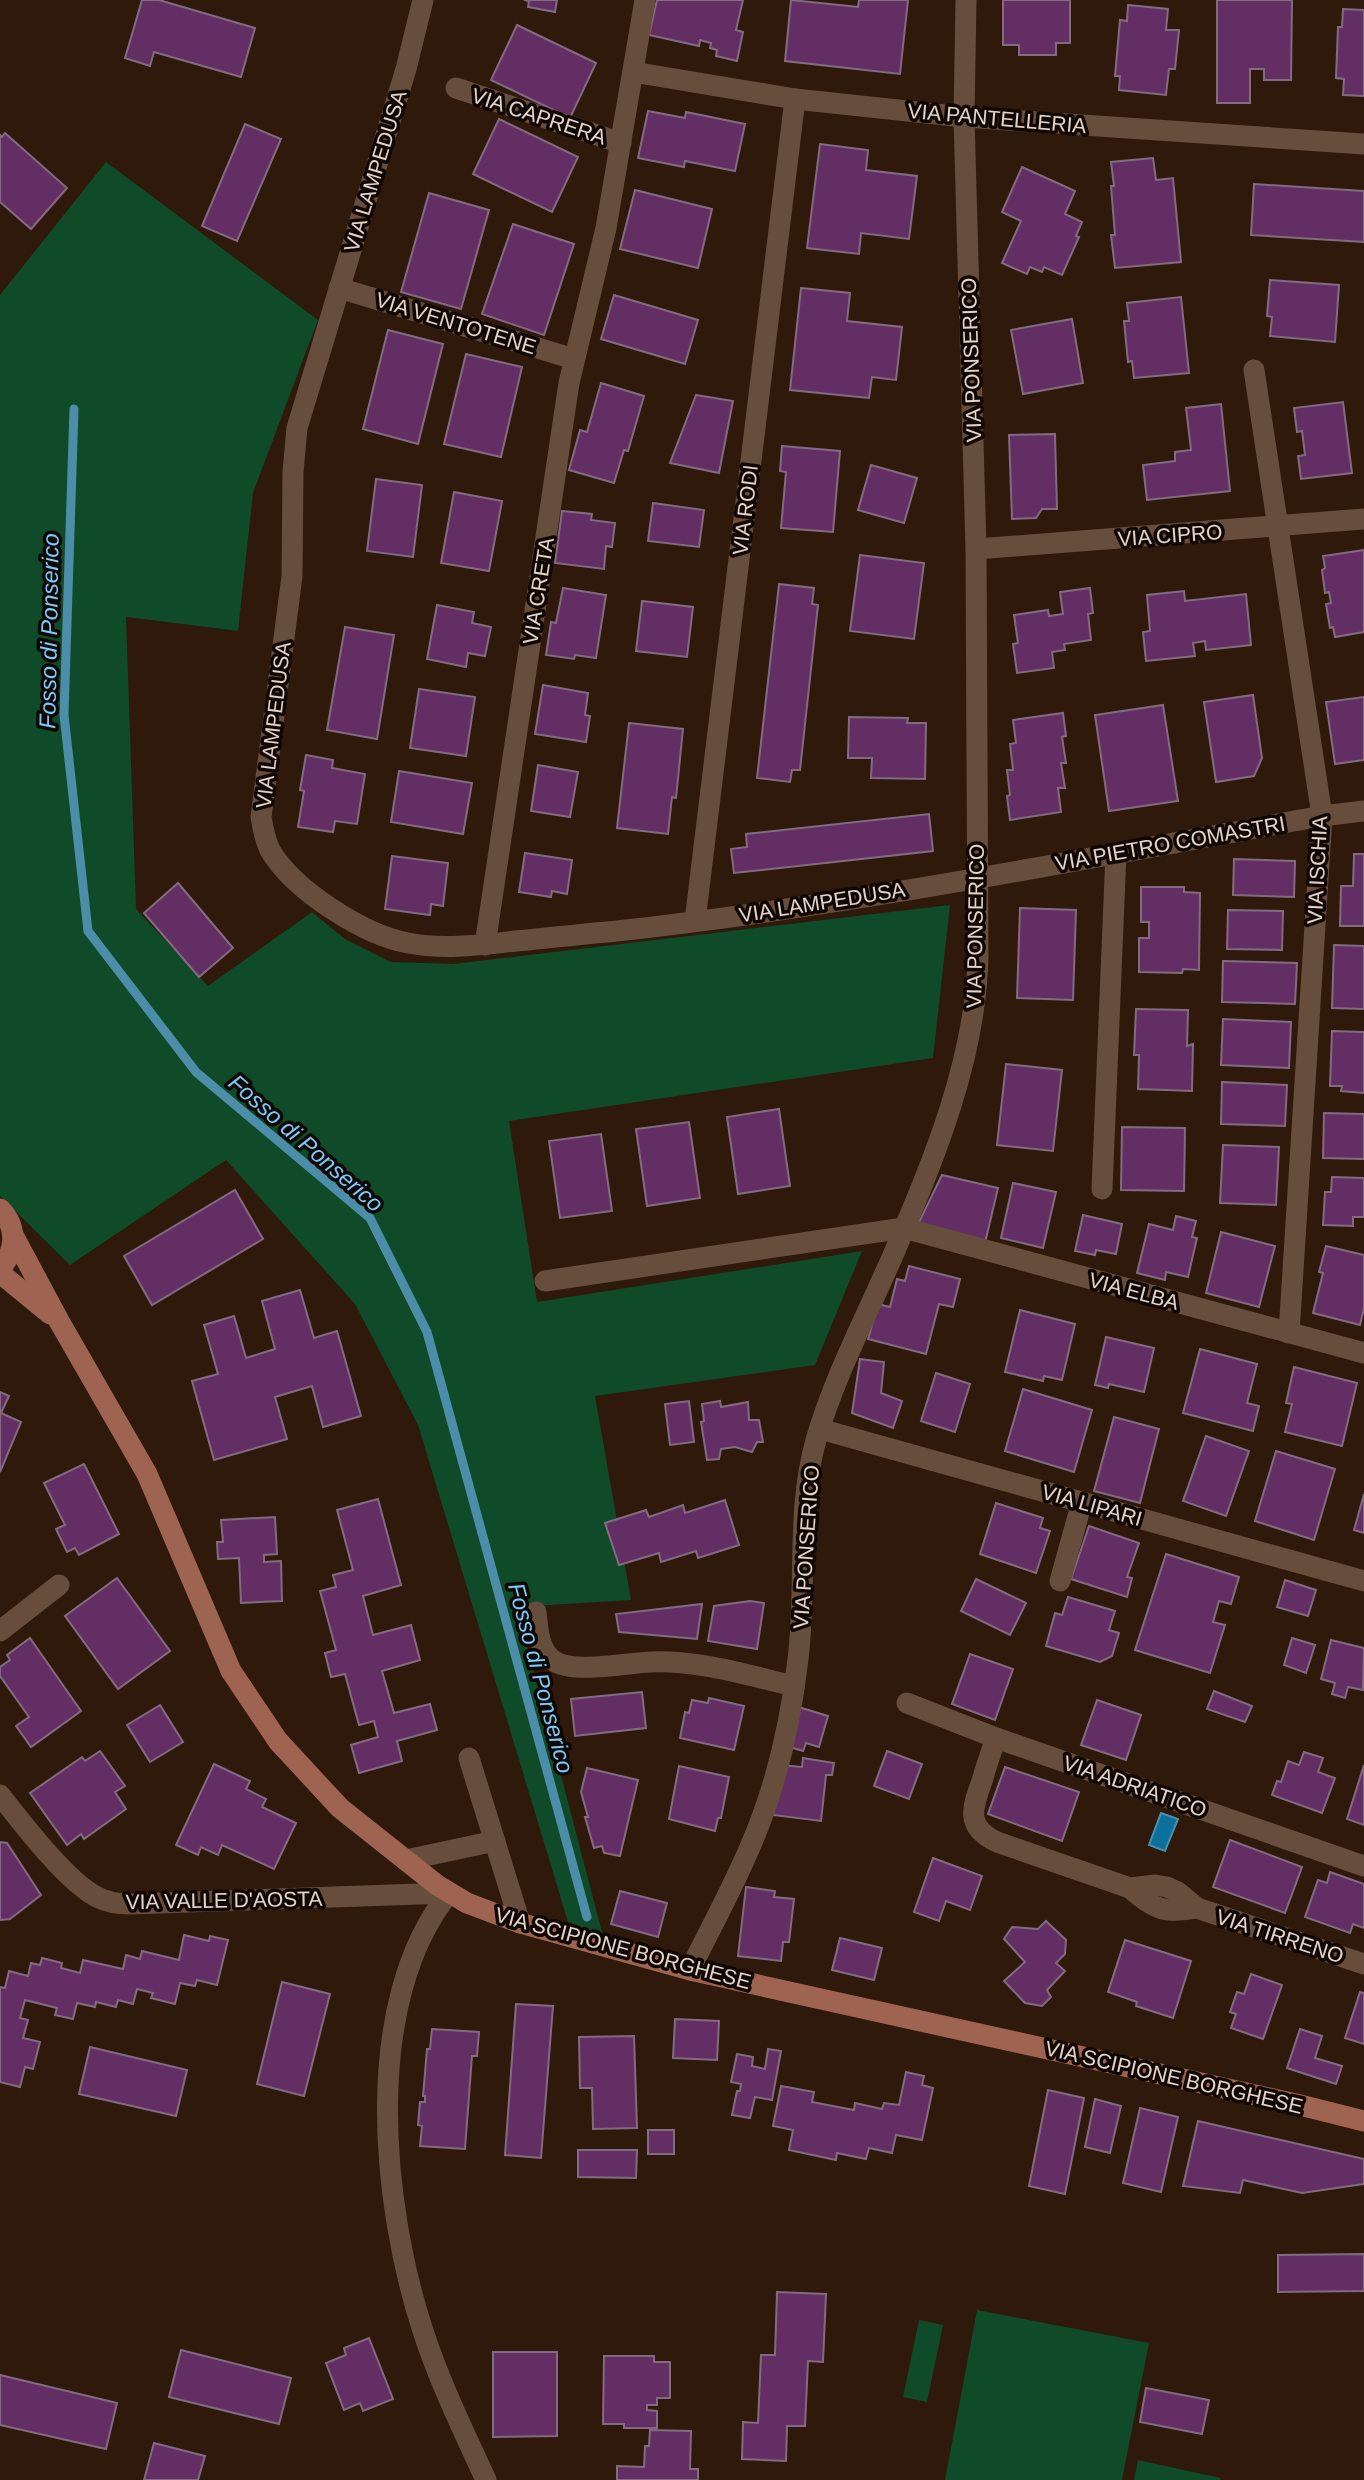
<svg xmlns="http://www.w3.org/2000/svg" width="1364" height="2480" font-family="Arial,sans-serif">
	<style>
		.green { fill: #0f4a29 }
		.water { fill: #0c709c; stroke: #4c8eaa; stroke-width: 2 }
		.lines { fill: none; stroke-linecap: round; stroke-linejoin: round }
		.stream { stroke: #4c8eaa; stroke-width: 9 }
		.building { fill: #632e63; stroke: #826b81; stroke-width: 2 }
		.minor { stroke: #674d3c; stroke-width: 21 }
		.major { stroke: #9f6451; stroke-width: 21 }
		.labels { text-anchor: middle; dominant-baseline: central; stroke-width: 7; stroke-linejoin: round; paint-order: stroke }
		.street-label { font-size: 21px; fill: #e3d3c9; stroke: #100703 }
		.water-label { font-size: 23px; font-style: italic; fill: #76ccfe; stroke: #100703 }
	</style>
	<rect width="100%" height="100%" fill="#2f190a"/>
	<g class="green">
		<polygon points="106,162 318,320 253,493 238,631 126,617 136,909 208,986 312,912 345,939 391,962 453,964 950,905 933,1058 509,1121 537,1302 862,1251 815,1365 595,1396 631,1600 517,1607 603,1936 568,1922 418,1425 355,1304 226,1160 70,1265 0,1196 0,295"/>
		<polygon points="977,2310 1149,2343 1122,2480 945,2480"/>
		<polygon points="919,2320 943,2325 927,2402 903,2397"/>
		<polygon points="1138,2460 1221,2478 1220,2480 1134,2480"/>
	</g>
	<polygon class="water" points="1161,1813 1178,1819 1165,1851 1149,1845"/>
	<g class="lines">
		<polyline class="stream" points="74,409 64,715 88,931 196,1072 370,1218 427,1332 587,1917"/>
	</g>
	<g class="building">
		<polygon points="142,0 159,0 255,28 241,77 154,52 150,66 125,58"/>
		<polygon points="524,0 557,0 555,12 528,7 529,1"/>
		<polygon points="657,0 743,0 736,30 743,32 737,61 716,56 717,50 710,48 711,43 700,40 699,46 649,35"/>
		<polygon points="791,0 858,7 859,0 908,0 900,74 785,61"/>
		<polygon points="1003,0 1070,0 1070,43 1056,43 1056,55 1019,55 1019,45 1003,45"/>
		<polygon points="1217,0 1292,0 1291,80 1264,80 1264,69 1250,69 1250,103 1217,103"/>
		<polygon points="1128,5 1168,9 1166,30 1179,30 1175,69 1169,69 1166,95 1119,90 1120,76 1115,76 1120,20 1127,21"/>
		<polygon points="1343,9 1364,10 1364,96 1343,95 1344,79 1336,78 1338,27 1342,27"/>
		<polygon points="517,25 596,63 570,118 491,80"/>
		<polygon points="648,111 685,118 686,112 745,124 735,171 685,161 684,167 638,158"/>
		<polygon points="499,119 578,157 552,212 473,174"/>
		<polygon points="245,124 281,139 237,241 202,226"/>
		<polygon points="5,133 67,188 31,229 0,202 0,135 2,137"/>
		<polygon points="820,144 868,150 866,170 917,176 909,239 861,233 859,254 807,248"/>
		<polygon points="1153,158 1156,180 1173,178 1181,262 1115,268 1111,235 1115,235 1111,186 1114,186 1111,162"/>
		<polygon points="1022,167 1075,191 1065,214 1082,222 1076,236 1079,237 1062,275 1044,267 1042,272 1030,267 1027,274 1002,263 1021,221 1002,212"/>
		<polygon points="1254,184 1364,191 1364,242 1251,235"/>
		<polygon points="635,190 712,209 698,268 620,249"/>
		<polygon points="429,193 489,210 461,309 401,292"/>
		<polygon points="513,224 574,244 544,335 482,314"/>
		<polygon points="1270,280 1339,285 1335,342 1270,336 1272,317 1267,316"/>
		<polygon points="801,288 850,293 847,321 902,327 896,380 872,377 869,398 790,390"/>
		<polygon points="614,295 698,320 685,364 601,339"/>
		<polygon points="1181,297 1189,373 1134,378 1132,361 1128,362 1124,321 1129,321 1127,303"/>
		<polygon points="1072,319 1083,383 1023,394 1011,330"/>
		<polygon points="388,330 443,344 418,444 363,429"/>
		<polygon points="466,354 522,367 501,457 444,444"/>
		<polygon points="601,383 644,396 628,451 624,450 614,483 569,470 580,430 587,432"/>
		<polygon points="696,395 733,401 719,473 670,463"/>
		<polygon points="1343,402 1352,473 1301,479 1298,456 1305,455 1302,431 1297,432 1294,408"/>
		<polygon points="1221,404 1230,491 1147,500 1143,465 1175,461 1175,452 1191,450 1186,408"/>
		<polygon points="1055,434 1057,509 1042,509 1036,518 1012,519 1009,435"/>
		<polygon points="782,446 840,451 833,532 781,528 786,472 780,471"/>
		<polygon points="871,465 917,478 904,523 858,510"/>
		<polygon points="376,479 422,485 413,557 367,551"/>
		<polygon points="454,492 502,501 489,571 441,563"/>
		<polygon points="653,503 704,510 699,547 648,541"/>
		<polygon points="562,511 592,514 591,520 615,523 612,547 606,546 604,569 555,563"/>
		<polygon points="1364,550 1364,632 1335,637 1333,627 1330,628 1326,604 1331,603 1329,592 1325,593 1322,570 1325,568 1323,556"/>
		<polygon points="860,555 924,563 914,639 850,631"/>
		<polygon points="779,584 814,588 812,604 818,605 800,770 792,770 790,782 757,778"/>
		<polygon points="563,588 606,595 596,658 575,655 574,659 546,655 551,622 556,623"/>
		<polygon points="1090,588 1093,613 1088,614 1091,640 1064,644 1065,650 1052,652 1054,668 1017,673 1013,644 1018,643 1014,615 1048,610 1049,616 1063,614 1060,592"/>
		<polygon points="1184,591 1185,601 1246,594 1251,645 1206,650 1205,641 1193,643 1195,656 1146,661 1143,632 1150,631 1147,595"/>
		<polygon points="642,601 693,607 687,657 636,651"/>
		<polygon points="437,605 474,612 472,623 491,627 485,656 468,653 466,667 427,659"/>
		<polygon points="345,627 394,635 377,739 327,730"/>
		<polygon points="543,685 588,693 585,715 590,716 586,742 535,734"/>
		<polygon points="419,689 475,697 466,756 410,748"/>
		<polygon points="1253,695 1262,758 1254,776 1216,782 1204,702"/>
		<polygon points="1364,697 1364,760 1335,764 1326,702"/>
		<polygon points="1163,705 1178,801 1109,811 1095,715"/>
		<polygon points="1063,713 1066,736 1062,737 1066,763 1061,763 1065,788 1058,788 1061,812 1010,820 1007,796 1010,795 1007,770 1013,770 1010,744 1016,743 1013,720"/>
		<polygon points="849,717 908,718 907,723 926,723 925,779 871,778 872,758 848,758"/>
		<polygon points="629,723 683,729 676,798 672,797 668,834 617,828"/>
		<polygon points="306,755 333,760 332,768 365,774 357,824 335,821 333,832 298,827 304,791 300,790"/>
		<polygon points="538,765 578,772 570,817 531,811"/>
		<polygon points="399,771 472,783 463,834 391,822"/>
		<polygon points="929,814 933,851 734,873 731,849 747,847 746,834"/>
		<polygon points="525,853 572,860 567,894 552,891 551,897 519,892"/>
		<polygon points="1354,854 1364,854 1364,926 1340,926 1341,886 1353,886"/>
		<polygon points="392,856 448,863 443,906 431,904 430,915 385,909"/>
		<polygon points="1234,859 1295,861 1294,897 1233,895"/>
		<polygon points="178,883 233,948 199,977 144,913"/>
		<polygon points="1141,887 1184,887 1184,892 1200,893 1199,970 1183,969 1182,973 1139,972 1139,938 1149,938 1149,922 1141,922"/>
		<polygon points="1020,908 1076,910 1073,1000 1017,998"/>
		<polygon points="1228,910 1283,911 1282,950 1227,949"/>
		<polygon points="1334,945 1364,946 1364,1009 1332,1008"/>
		<polygon points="1223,961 1297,963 1295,1004 1222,1002"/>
		<polygon points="1136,1009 1188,1010 1187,1046 1193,1044 1192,1091 1138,1089 1139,1055 1134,1055"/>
		<polygon points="1223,1019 1291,1022 1289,1068 1221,1065"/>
		<polygon points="1332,1031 1364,1032 1364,1093 1341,1091 1342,1086 1330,1086"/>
		<polygon points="1006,1064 1062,1070 1053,1151 997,1145"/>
		<polygon points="1222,1082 1287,1085 1285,1126 1221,1124"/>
		<polygon points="779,1109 790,1186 738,1194 727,1117"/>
		<polygon points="1324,1113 1364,1114 1364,1159 1323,1158"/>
		<polygon points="689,1122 700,1198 647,1206 636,1129"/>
		<polygon points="1122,1127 1185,1128 1184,1191 1121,1190"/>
		<polygon points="601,1134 612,1211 560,1218 549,1141"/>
		<polygon points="1223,1145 1279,1147 1276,1205 1220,1203"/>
		<polygon points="942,1175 998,1188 985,1243 918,1224"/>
		<polygon points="1332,1177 1364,1178 1364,1217 1353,1217 1353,1226 1323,1225 1325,1192 1331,1192"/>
		<polygon points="1013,1183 1056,1192 1043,1248 1001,1238"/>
		<polygon points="235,1190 263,1239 152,1305 124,1256"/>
		<polygon points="1083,1215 1122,1224 1116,1254 1096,1250 1095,1255 1075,1251"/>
		<polygon points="1176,1216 1196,1221 1192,1237 1197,1238 1188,1277 1166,1272 1165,1280 1137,1273 1149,1224 1173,1230"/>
		<polygon points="1221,1232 1275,1246 1259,1307 1206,1293"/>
		<polygon points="1326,1246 1364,1255 1364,1308 1360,1325 1313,1313 1323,1273 1319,1272"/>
		<polygon points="909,1266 960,1279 953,1307 939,1304 926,1354 868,1339 878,1304 890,1307 897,1279 905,1281"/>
		<polygon points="300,1290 314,1338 337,1331 361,1416 323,1427 312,1386 275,1397 287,1439 214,1460 192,1381 218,1374 204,1325 234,1316 246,1358 275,1349 262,1301"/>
		<polygon points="1020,1310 1075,1324 1062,1380 1044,1376 1043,1381 1005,1372"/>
		<polygon points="1106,1337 1154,1348 1144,1392 1109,1384 1108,1388 1095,1385"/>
		<polygon points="1200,1349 1257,1364 1247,1403 1259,1406 1253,1431 1183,1413"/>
		<polygon points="860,1359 884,1362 881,1393 902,1401 893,1428 852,1413"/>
		<polygon points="1294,1367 1357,1383 1342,1446 1285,1432 1292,1404 1286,1403"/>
		<polygon points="936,1373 970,1384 955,1432 921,1421"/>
		<polygon points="1023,1389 1092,1410 1074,1472 1005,1451"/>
		<polygon points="0,1392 9,1396 1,1413 21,1422 0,1472"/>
		<polygon points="689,1401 694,1442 670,1445 665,1404"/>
		<polygon points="720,1401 721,1407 748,1402 749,1420 759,1420 763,1442 757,1442 752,1452 735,1447 721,1449 719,1459 707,1460 701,1422 704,1421 702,1404"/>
		<polygon points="1114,1417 1159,1429 1140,1503 1094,1491"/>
		<polygon points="1206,1436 1249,1451 1226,1516 1183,1501"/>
		<polygon points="1276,1451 1335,1469 1314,1540 1255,1521"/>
		<polygon points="84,1464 119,1534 79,1555 75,1548 67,1552 56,1529 65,1525 44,1483"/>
		<polygon points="1364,1494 1364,1533 1354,1530"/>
		<polygon points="378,1499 401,1585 363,1596 373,1635 411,1625 420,1660 382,1671 394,1713 430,1704 437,1730 397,1741 402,1761 359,1773 351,1745 378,1737 374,1721 359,1725 345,1674 331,1677 325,1653 336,1650 320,1591 336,1587 333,1575 353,1570 337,1510"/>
		<polygon points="725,1500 739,1545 698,1558 696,1551 661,1562 659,1553 619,1565 605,1523 646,1510 649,1517 683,1505 685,1513"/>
		<polygon points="996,1503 1043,1518 1040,1528 1050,1531 1036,1573 980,1554"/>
		<polygon points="275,1517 277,1554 264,1555 264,1562 281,1561 282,1601 241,1603 239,1558 218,1559 217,1542 223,1542 221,1520"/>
		<polygon points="1089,1526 1139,1543 1127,1577 1132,1578 1127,1597 1071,1579"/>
		<polygon points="1166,1554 1239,1577 1231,1604 1219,1601 1213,1622 1225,1625 1210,1673 1135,1650"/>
		<polygon points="117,1578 170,1651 118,1689 65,1616"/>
		<polygon points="976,1579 1026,1603 1010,1635 961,1611"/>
		<polygon points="1285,1580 1316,1590 1308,1616 1277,1607"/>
		<polygon points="1068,1597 1115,1611 1109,1630 1119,1633 1112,1656 1100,1662 1046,1646 1055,1613 1062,1615"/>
		<polygon points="750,1601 764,1603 757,1649 708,1641 714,1606"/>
		<polygon points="702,1604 697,1639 619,1632 616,1614"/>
		<polygon points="30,1638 81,1711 31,1747 16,1726 29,1717 0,1676 0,1667 10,1660 7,1655"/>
		<polygon points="1292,1638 1315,1645 1306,1673 1284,1665"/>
		<polygon points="1331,1640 1364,1648 1363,1690 1348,1687 1345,1698 1332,1694 1335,1683 1321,1679"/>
		<polygon points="970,1654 1013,1669 995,1720 952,1704"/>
		<polygon points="1214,1691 1252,1706 1245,1722 1207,1709"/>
		<polygon points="642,1692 646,1728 575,1736 571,1699"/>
		<polygon points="709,1698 744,1706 734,1750 680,1738 685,1712 689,1713 692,1700 708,1703"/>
		<polygon points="1097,1700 1141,1715 1126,1760 1081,1745"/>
		<polygon points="160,1705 183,1742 150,1762 127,1725"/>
		<polygon points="795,1706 828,1716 819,1747 806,1743 803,1751 783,1745"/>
		<polygon points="100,1751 125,1786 115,1792 126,1809 84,1839 81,1834 67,1845 30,1793 82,1757 85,1761"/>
		<polygon points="887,1751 922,1764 909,1799 874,1786"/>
		<polygon points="1304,1752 1323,1758 1318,1772 1335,1778 1322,1813 1272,1795 1277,1781 1281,1782 1288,1761 1299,1765"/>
		<polygon points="803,1758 834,1763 832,1775 826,1775 821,1821 773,1815 780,1765 802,1767"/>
		<polygon points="214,1764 250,1781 246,1789 266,1799 262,1807 296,1823 274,1869 222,1845 218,1855 201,1847 198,1855 176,1845"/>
		<polygon points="1364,1765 1364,1825 1347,1819"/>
		<polygon points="679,1766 729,1777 721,1818 718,1818 715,1831 669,1819"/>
		<polygon points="1005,1767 1079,1792 1062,1841 988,1814"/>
		<polygon points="587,1768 638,1780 620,1856 604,1853 602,1846 594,1848 585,1817 588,1817 581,1792"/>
		<polygon points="1230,1840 1302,1867 1285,1913 1213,1887"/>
		<polygon points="0,1842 7,1843 41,1895 10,1919 0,1920"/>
		<polygon points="933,1858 982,1876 970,1910 946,1901 939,1921 914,1912"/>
		<polygon points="1330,1872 1364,1884 1364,1928 1353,1924 1350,1933 1305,1917 1318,1880 1327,1883"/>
		<polygon points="746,1887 775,1891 774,1897 794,1899 789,1942 783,1942 781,1961 738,1956"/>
		<polygon points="620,1891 667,1903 658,1937 611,1924"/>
		<polygon points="1046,1921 1066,1940 1065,1954 1056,1963 1065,1971 1047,1990 1051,1997 1042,2006 1025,2003 1004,1981 1025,1962 1004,1939 1012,1927 1038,1929"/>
		<polygon points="184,1935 209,1941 210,1936 228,1940 217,1985 197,1980 195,1986 180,1983 175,2004 151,1998 153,1993 137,1989 133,2004 118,2000 116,2007 96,2002 95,2007 77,2003 73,2019 55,2015 57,2008 25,2000 20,2018 28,2020 23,2038 40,2042 33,2069 25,2067 20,2087 0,2082 0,1987 5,1988 9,1971 28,1976 31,1963 40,1965 42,1958 62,1963 61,1968 80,1973 83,1960 123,1969 126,1955 140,1959 142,1951 179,1960"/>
		<polygon points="840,1938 882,1948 874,1980 832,1970"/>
		<polygon points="1125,1940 1191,1961 1173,2018 1136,2006 1137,2002 1108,1992"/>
		<polygon points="1251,1974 1282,1985 1263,2039 1231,2028 1236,2014 1230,2012 1237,1992 1244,1994"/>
		<polygon points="282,1982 330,1994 304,2096 257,2084"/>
		<polygon points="1360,1992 1364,1993 1364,2044 1345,2038"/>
		<polygon points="516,2004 553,2006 541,2158 505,2155"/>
		<polygon points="675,2019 719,2021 717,2060 673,2058"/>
		<polygon points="432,2029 479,2032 477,2056 472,2056 465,2149 420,2146 422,2126 418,2125 420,2102 425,2102 425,2096 423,2096 427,2049 430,2049"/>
		<polygon points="1300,2029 1322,2036 1315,2058 1342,2066 1336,2084 1287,2068"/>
		<polygon points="634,2036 637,2128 593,2129 592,2088 580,2088 579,2037"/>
		<polygon points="90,2047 187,2070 176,2116 79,2094"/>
		<polygon points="768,2049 781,2051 772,2100 755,2097 750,2118 732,2115 737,2091 740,2091 741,2084 731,2082 737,2054 753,2057 752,2066 765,2069"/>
		<polygon points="906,2072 924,2076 922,2085 933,2088 922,2140 896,2135 892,2153 869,2148 866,2159 837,2153 836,2160 789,2150 793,2130 773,2126 781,2086 814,2092 812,2102 854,2110 855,2103 882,2109 884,2103 899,2105"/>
		<polygon points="1048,2090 1084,2098 1065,2194 1029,2186"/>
		<polygon points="1095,2099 1121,2106 1110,2153 1085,2147"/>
		<polygon points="1140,2108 1178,2117 1161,2192 1123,2183"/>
		<polygon points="1198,2121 1364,2159 1364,2184 1302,2193 1243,2180 1240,2193 1183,2186"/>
		<rect x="648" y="2130" width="26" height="24"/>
		<polygon points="578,2150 637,2150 636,2178 578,2177"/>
		<polygon points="1364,2254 1364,2291 1278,2292 1278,2255"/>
		<polygon points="777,2292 826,2294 823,2362 808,2361 805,2426 787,2426 786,2461 742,2459 743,2422 758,2423 761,2355 775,2355"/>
		<polygon points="369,2338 393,2399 363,2411 360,2403 344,2410 326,2363 346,2355 344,2348"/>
		<polygon points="181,2350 291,2378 279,2424 169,2397"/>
		<polygon points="493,2352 557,2352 557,2436 493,2437"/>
		<polygon points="604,2356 654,2356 654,2362 670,2362 670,2398 657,2398 657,2405 647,2405 647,2410 657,2411 657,2428 624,2428 624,2424 603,2424"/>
		<polygon points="0,2375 117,2403 106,2449 0,2425"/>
		<polygon points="1146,2388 1209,2400 1202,2434 1140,2422"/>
		<polygon points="650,2430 691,2431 690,2469 698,2469 698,2480 617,2480 617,2466 644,2467 645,2446 649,2446"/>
		<polygon points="154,2443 205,2456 198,2480 144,2480"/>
	</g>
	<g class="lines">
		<g class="minor">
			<path d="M423,0L406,69L297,428L293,472L292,576L261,817C263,829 265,840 270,850C293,890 364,935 408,943C444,950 480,945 516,941C549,938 583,934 617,931C854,905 1088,858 1322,816L1364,811"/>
			<polyline points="633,72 795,99 964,117 1364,144"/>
			<polyline points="456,88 621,143"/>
			<polyline points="339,288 574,359"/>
			<polyline points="1254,370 1322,816 1289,1333"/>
			<polyline points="976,549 1364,519"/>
			<polyline points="695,921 795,99"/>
			<polyline points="485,945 569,383 606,228 645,0"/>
			<polyline points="1102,1189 1116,853"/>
			<polyline points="545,1281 904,1228 1364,1353"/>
			<polyline points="820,1429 1364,1581"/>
			<polyline points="1060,1581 1082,1502"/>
			<path d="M536,1612C538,1629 538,1650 554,1661C573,1674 627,1663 650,1662C699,1660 747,1675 794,1686"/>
			<polyline points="0,1631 59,1585"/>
			<polyline points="907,1703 996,1738 1364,1866"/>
			<path d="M996,1738C991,1752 986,1767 982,1781C972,1808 965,1827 997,1842L1130,1888L1155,1885L1167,1887L1178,1892L1197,1908"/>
			<polyline points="469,1758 520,1923"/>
			<path d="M0,1795C22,1823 67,1882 97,1897C107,1902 118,1904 129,1904L449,1893"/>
			<polyline points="406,1860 495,1841"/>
			<path d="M1130,1888C1153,1909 1165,1914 1197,1908L1364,1964"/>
			<path d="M449,1893C361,2002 382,2203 422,2328C439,2381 463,2430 486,2480"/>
			<path d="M690,1970C711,1927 735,1884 753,1840C777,1783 791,1720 798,1659C807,1586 796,1511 816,1440C835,1375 867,1315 894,1253C934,1159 976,1059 978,956L976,549L964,117L966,0"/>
		</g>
		<g class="major">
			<path d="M0,1209C18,1227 16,1251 0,1269"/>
			<polyline points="13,1235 59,1321 147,1474 231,1671 278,1741 340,1808 437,1885 467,1903 520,1923 690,1970 1296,2104 1364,2121"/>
			<polyline points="0,1273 50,1314"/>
		</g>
	</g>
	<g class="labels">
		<g class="street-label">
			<text transform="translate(539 116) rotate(18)">VIA CAPRERA</text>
			<text transform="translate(997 118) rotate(5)">VIA PANTELLERIA</text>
			<text transform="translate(375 171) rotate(-73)">VIA LAMPEDUSA</text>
			<text transform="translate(456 323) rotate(17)">VIA VENTOTENE</text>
			<text transform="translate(971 360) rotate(-92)">VIA PONSERICO</text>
			<text transform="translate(745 510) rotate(-83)">VIA RODI</text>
			<text transform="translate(1170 535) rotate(-4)">VIA CIPRO</text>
			<text transform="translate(538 591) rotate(-81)">VIA CRETA</text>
			<text transform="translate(273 725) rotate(-83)">VIA LAMPEDUSA</text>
			<text transform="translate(1170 843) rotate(-10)">VIA PIETRO COMASTRI</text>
			<text transform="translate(1317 870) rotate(-87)">VIA ISCHIA</text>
			<text transform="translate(822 902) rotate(-9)">VIA LAMPEDUSA</text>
			<text transform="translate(975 926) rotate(-89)">VIA PONSERICO</text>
			<text transform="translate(1134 1291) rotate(15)">VIA ELBA</text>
			<text transform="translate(1092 1505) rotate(16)">VIA LIPARI</text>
			<text transform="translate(806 1547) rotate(-86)">VIA PONSERICO</text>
			<text transform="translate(1135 1786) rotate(19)">VIA ADRIATICO</text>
			<text transform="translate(224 1900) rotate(-1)">VIA VALLE D'AOSTA</text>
			<text transform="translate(1280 1936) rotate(18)">VIA TIRRENO</text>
			<text transform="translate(623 1948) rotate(15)">VIA SCIPIONE BORGHESE</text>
			<text transform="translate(1174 2077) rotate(13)">VIA SCIPIONE BORGHESE</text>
		</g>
		<g class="water-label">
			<text transform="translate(49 631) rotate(-89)">Fosso di Ponserico</text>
			<text transform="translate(306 1143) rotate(41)">Fosso di Ponserico</text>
			<text transform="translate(541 1678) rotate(75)">Fosso di Ponserico</text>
		</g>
	</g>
</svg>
